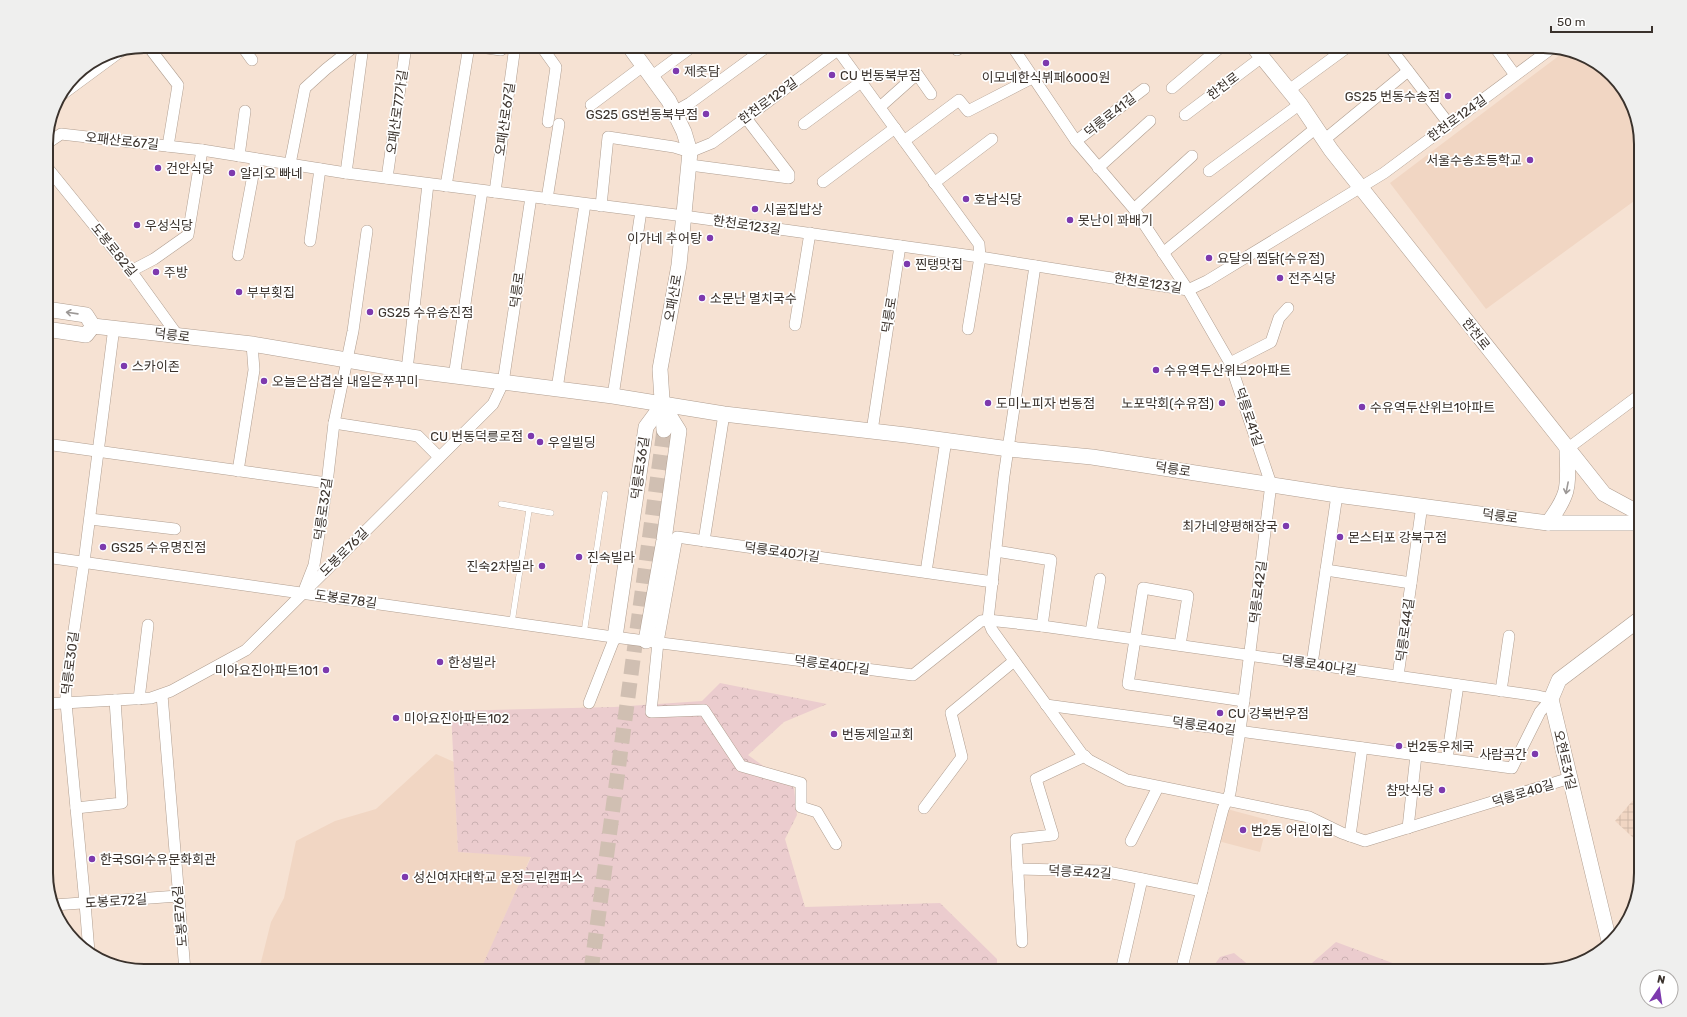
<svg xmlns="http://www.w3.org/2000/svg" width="1687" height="1017" font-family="Rubik,'Noto Sans KR',sans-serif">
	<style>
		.built { fill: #f1d6c3 }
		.industrial { fill: url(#industrial-grid) }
		.forest { fill: url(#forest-crowns) }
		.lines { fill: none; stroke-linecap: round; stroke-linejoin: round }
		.secondary-tunnel { stroke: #d0bfb2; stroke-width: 15; stroke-dasharray: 15 8; stroke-linecap: butt }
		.lane-casing { stroke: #b09e90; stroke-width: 6 }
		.street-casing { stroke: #b09e90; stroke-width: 12 }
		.secondary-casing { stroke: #b09e90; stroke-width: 16 }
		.lane { stroke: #fff; stroke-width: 5.5 }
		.street { stroke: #fff; stroke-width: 11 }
		.secondary { stroke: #fff; stroke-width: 15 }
		.oneway { stroke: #9c9896 }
		.poi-dot { fill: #7d3aae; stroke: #fff; stroke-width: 1.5 }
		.labels { text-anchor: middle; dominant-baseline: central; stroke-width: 3.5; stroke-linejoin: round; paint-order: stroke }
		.poi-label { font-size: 13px; fill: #3a322c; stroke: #fff; text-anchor: start }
		.street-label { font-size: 13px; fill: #3a322c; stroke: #fff }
		.rim { fill: none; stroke: #3a322c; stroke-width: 2 }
	</style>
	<defs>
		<pattern id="industrial-grid" width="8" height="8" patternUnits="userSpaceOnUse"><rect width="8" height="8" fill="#f1d6c3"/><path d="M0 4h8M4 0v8" fill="none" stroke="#cfb8a8"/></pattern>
		<pattern id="forest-crowns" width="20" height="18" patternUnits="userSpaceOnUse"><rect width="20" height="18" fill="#ebccce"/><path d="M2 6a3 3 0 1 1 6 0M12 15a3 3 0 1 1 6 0" fill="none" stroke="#cab0b1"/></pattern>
	</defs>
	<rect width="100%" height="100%" fill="#f6e2d3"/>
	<g class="built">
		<polygon points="1564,52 1592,59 1628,95 1641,138 1641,196 1486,309 1390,183"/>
		<polygon points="436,754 454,762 458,852 531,856 481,971 252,971 261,962 271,922 284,898 296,841 335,821 376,809"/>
		<polygon points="1227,809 1268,820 1260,852 1218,841"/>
	</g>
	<polygon class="industrial" points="1641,791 1641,845 1615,821"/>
	<g class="forest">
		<polygon points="720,683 827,704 784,722 748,755 794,788 797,815 785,839 805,907 940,903 997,959 997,971 480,971 531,857 458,852 451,711 614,707 702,701"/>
		<polygon points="1336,942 1414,971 1265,971 1278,963 1304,970"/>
		<polygon points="1234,953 1256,971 1210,971 1220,957"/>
	</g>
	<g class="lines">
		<polyline class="secondary-tunnel" points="591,971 664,430"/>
		<defs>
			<g id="lane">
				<polyline points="501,504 551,513"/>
				<polyline points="512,622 529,510"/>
				<polyline points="584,633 605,494"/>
			</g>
			<g id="street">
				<polyline points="148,46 178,85 168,146"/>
				<polyline points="242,46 252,60"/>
				<polyline points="473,46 501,50 506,46"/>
				<polyline points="541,46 556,67 548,122"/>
				<polyline points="835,46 979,244 980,257 968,329"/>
				<polyline points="1012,46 1076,141 1134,209 1188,290 1230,363 1271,484 1240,731 1230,793 1223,809 1181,971"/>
				<polyline points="1389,46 1449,124"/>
				<polyline points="1494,46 1515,75"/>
				<polyline points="957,50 963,46"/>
				<polyline points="651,77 693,46"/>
				<polyline points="1172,88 1222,46"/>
				<polyline points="1289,90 1349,46"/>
				<polyline points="60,96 121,51"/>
				<polyline points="591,105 643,66"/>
				<polyline points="880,107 917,74 931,94"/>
				<polyline points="674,112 690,103 768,46"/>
				<polyline points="1185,115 1262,57"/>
				<polyline points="804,124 861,82"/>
				<polyline points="1324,140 1408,71"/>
				<polyline points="904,141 959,100 968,111 1034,77"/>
				<polyline points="1076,141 1144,89"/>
				<polyline points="46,144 61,134 202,150 346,173 684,216 980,257 1188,290 1207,281 1384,173 1552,48"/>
				<polyline points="239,156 245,111"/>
				<polyline points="290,164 305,88 326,69 355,46"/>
				<polyline points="690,165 789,178 789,174 746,118"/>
				<polyline points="46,166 131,271 178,336"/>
				<polyline points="1098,168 1150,121"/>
				<polyline points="1209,171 1300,104"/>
				<polyline points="346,173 363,46"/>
				<polyline points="387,178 406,46"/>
				<polyline points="823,182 895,128"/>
				<polyline points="934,183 992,139"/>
				<polyline points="446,186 469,46"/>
				<polyline points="495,192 515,46"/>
				<polyline points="547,199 559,124"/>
				<polyline points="601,206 608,137 674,147 690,152 712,143 843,46"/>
				<polyline points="1134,209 1192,156"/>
				<polyline points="310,241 320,169"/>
				<polyline points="1163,253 1316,128"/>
				<polyline points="238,255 256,159"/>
				<polyline points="1035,266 1004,476 988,620 992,630 1082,754 1089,760 1127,780 1309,817 1342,833 1365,841 1570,778"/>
				<polyline points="131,271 154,259 188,235 202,150"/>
				<polyline points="795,325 810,233"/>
				<polyline points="1230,363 1271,342 1279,318 1288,308"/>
				<polyline points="407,370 428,184"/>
				<polyline points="454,377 482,191"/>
				<polyline points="557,389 585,204"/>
				<polyline points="613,396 641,211"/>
				<polyline points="334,423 418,436 439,457"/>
				<polyline points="872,431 900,246"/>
				<polyline points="46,444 327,483"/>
				<polyline points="1567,449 1641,394"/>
				<polyline points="238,471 254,370 252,344"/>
				<polyline points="90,519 175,529"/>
				<polyline points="704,541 724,414"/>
				<polyline points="996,551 1051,560 1042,626"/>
				<polyline points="46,557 606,636 913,675 981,621 988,620 1042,626 1538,696 1551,699 1540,712 1512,768 1046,705"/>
				<polyline points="1326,570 1411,583"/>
				<polyline points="926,572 946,440"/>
				<polyline points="305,588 314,565 326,492 334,423 353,331 367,231"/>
				<polyline points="1091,632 1100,579"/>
				<polyline points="1180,645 1188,596 1143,588 1128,684 1244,701"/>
				<polyline points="1312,664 1337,495"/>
				<polyline points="1398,676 1422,505"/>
				<polyline points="1501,691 1509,636"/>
				<polyline points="162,695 185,971"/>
				<polyline points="139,699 148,625"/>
				<polyline points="589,703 615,637"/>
				<polyline points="46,704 151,698 171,691 246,650 493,404 503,383 531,197"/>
				<polyline points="1447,759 1458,685"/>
				<polyline points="76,808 122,803 115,700"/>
				<polyline points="924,808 962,757 951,713 1014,661"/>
				<polyline points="1408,828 1416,755"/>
				<polyline points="1350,836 1362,748"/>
				<polyline points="1131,841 1158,787"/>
				<polyline points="836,844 817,812 801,807 801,783 741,766 704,710 651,712 658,642 677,537 993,582"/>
				<polyline points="1018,869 1103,871 1202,891"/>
				<polyline points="54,905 178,896"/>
				<polyline points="1022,942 1016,839 1053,835 1036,779 1085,756"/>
				<polyline points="89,952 85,903 66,703 66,685 84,562 114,327"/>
				<polyline points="1038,969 1046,971"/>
				<polyline points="1121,971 1142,879"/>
			</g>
			<g id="secondary">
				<polyline points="629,46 669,101 684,132 690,152 679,265 660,369 664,430"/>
				<polyline points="1253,46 1300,104 1331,150 1604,494 1641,514"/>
				<polyline points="46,309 86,315 93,326"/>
				<polyline points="93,326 252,344 400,369 613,396 724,414 906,435 1009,449 1092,457 1337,495 1548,523 1641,523"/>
				<polyline points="46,329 86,335 93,326"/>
				<path d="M1548,523C1571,492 1568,486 1567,449"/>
				<polyline points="615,637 646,427 663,404"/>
				<polyline points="646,641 664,540 679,431 664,407"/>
				<polyline points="1609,941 1551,699 1559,680 1641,618"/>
			</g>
		</defs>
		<use href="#lane" class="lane-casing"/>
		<use href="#street" class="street-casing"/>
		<use href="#secondary" class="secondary-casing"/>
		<use href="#lane" class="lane"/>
		<use href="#street" class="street"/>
		<use href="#secondary" class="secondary"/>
	</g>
	<defs><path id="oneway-shaft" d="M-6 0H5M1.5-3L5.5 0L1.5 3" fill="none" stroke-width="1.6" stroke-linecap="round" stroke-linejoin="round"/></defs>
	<g class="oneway">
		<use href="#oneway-shaft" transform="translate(72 313) rotate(-172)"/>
		<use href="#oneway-shaft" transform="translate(1567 488) rotate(101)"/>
	</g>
	<g class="poi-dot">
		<circle cx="1046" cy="63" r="4"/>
		<circle cx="676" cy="71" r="4"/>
		<circle cx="832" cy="75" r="4"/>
		<circle cx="1448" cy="96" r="4"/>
		<circle cx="706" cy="114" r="4"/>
		<circle cx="1530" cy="160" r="4"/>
		<circle cx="158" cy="168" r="4"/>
		<circle cx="232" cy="173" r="4"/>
		<circle cx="966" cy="199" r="4"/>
		<circle cx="755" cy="209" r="4"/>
		<circle cx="1070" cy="220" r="4"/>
		<circle cx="137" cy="225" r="4"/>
		<circle cx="710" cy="238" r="4"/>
		<circle cx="1209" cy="258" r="4"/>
		<circle cx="907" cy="264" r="4"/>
		<circle cx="156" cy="272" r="4"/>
		<circle cx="1280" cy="278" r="4"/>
		<circle cx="239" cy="292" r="4"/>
		<circle cx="702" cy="298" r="4"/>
		<circle cx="370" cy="312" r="4"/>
		<circle cx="124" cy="366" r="4"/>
		<circle cx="1156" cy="370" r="4"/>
		<circle cx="264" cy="381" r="4"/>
		<circle cx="988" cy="403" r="4"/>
		<circle cx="1222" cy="403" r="4"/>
		<circle cx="1362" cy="407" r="4"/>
		<circle cx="531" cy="436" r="4"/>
		<circle cx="540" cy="442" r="4"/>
		<circle cx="1286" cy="526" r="4"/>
		<circle cx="1340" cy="537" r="4"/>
		<circle cx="103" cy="547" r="4"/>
		<circle cx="579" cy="557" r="4"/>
		<circle cx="542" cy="566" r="4"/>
		<circle cx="440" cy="662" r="4"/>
		<circle cx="326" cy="670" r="4"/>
		<circle cx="1220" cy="713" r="4"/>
		<circle cx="396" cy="718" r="4"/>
		<circle cx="834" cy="734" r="4"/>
		<circle cx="1399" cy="746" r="4"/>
		<circle cx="1535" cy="754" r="4"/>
		<circle cx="1442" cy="790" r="4"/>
		<circle cx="1243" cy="830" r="4"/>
		<circle cx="92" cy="859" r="4"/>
		<circle cx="405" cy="877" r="4"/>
	</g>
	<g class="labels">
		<g class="poi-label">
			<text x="684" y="71">제줏담</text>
			<text x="840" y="75">CU 번동북부점</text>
			<text x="1046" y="77" text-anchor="middle">이모네한식뷔페6000원</text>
			<text x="1440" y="96" text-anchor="end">GS25 번동수송점</text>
			<text x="698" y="114" text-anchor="end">GS25 GS번동북부점</text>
			<text x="1522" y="160" text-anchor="end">서울수송초등학교</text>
			<text x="166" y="168">건안식당</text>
			<text x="240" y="173">알리오 빠네</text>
			<text x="974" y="199">호남식당</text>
			<text x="763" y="209">시골집밥상</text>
			<text x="1078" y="220">못난이 꽈배기</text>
			<text x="145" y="225">우성식당</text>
			<text x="702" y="238" text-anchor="end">이가네 추어탕</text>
			<text x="1217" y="258">요달의 찜닭(수유점)</text>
			<text x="915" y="264">찐탱맛집</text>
			<text x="164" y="272">주방</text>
			<text x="1288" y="278">전주식당</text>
			<text x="247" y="292">부부횟집</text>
			<text x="710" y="298">소문난 멸치국수</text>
			<text x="378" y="312">GS25 수유승진점</text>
			<text x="132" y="366">스카이존</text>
			<text x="1164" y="370">수유역두산위브2아파트</text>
			<text x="272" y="381">오늘은삼겹살 내일은쭈꾸미</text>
			<text x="996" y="403">도미노피자 번동점</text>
			<text x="1214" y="403" text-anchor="end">노포막회(수유점)</text>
			<text x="1370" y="407">수유역두산위브1아파트</text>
			<text x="523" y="436" text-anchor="end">CU 번동덕릉로점</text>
			<text x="548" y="442">우일빌딩</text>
			<text x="1278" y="526" text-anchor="end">최가네양평해장국</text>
			<text x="1348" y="537">몬스터포 강북구점</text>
			<text x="111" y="547">GS25 수유명진점</text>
			<text x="587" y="557">진숙빌라</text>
			<text x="534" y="566" text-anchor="end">진숙2차빌라</text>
			<text x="448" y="662">한성빌라</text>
			<text x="318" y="670" text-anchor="end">미아요진아파트101</text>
			<text x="1228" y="713">CU 강북번우점</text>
			<text x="404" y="718">미아요진아파트102</text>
			<text x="842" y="734">번동제일교회</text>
			<text x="1407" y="746">번2동우체국</text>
			<text x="1527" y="754" text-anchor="end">사람곡간</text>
			<text x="1434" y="790" text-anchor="end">참맛식당</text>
			<text x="1251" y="830">번2동 어린이집</text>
			<text x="100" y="859">한국SGI수유문화회관</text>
			<text x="413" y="877">성신여자대학교 운정그린캠퍼스</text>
		</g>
		<g class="street-label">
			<text transform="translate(1223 86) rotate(-37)">한천로</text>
			<text transform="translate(768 101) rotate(-36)">한천로129길</text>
			<text transform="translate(397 112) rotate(-82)">오패산로77가길</text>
			<text transform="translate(1110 115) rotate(-38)">덕릉로41길</text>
			<text transform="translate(1457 118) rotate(-36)">한천로124길</text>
			<text transform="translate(505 119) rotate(-82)">오패산로67길</text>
			<text transform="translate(122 141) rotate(6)">오패산로67길</text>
			<text transform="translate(747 225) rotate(8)">한천로123길</text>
			<text transform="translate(114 250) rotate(51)">도봉로82길</text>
			<text transform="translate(1148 283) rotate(9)">한천로123길</text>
			<text transform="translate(517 290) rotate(-82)">덕릉로</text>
			<text transform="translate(673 298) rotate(-80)">오패산로</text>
			<text transform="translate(889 315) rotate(-81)">덕릉로</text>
			<text transform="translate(1476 334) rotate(52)">한천로</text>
			<text transform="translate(172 335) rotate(7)">덕릉로</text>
			<text transform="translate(1249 417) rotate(71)">덕릉로41길</text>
			<text transform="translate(640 468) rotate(-82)">덕릉로36길</text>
			<text transform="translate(1173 469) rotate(9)">덕릉로</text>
			<text transform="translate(323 509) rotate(-82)">덕릉로32길</text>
			<text transform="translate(1500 516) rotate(8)">덕릉로</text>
			<text transform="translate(344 552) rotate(-45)">도봉로76길</text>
			<text transform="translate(782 552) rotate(8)">덕릉로40가길</text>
			<text transform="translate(1258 592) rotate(-83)">덕릉로42길</text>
			<text transform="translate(346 599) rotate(8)">도봉로78길</text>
			<text transform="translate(1405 630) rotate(-82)">덕릉로44길</text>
			<text transform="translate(70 663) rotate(-83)">덕릉로30길</text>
			<text transform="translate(832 665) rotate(7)">덕릉로40다길</text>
			<text transform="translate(1319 665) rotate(8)">덕릉로40나길</text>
			<text transform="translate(1204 726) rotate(8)">덕릉로40길</text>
			<text transform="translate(1565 760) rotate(77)">오현로31길</text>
			<text transform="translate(1523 793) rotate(-17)">덕릉로40길</text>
			<text transform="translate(1080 872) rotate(3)">덕릉로42길</text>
			<text transform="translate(116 901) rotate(-4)">도봉로72길</text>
			<text transform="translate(180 916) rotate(-95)">도봉로76길</text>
		</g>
	</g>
	<path d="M0 0H1687V1017H0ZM144 53H1543A91 91 0 0 1 1634 144V873A91 91 0 0 1 1543 964H144A91 91 0 0 1 53 873V144A91 91 0 0 1 144 53Z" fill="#efefee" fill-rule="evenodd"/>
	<path class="rim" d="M144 53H1543A91 91 0 0 1 1634 144V873A91 91 0 0 1 1543 964H144A91 91 0 0 1 53 873V144A91 91 0 0 1 144 53Z"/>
	<g transform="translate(1659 989) rotate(13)"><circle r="19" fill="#ffffff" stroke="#b0adab"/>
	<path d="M0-3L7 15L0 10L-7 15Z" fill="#7d3aae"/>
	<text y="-6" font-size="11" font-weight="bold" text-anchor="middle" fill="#3a322c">N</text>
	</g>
	<path d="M1551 26v6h101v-6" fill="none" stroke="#3a322c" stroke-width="2"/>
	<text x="1557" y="26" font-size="12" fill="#3a322c" stroke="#ffffff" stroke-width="3" paint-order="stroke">50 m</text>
</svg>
